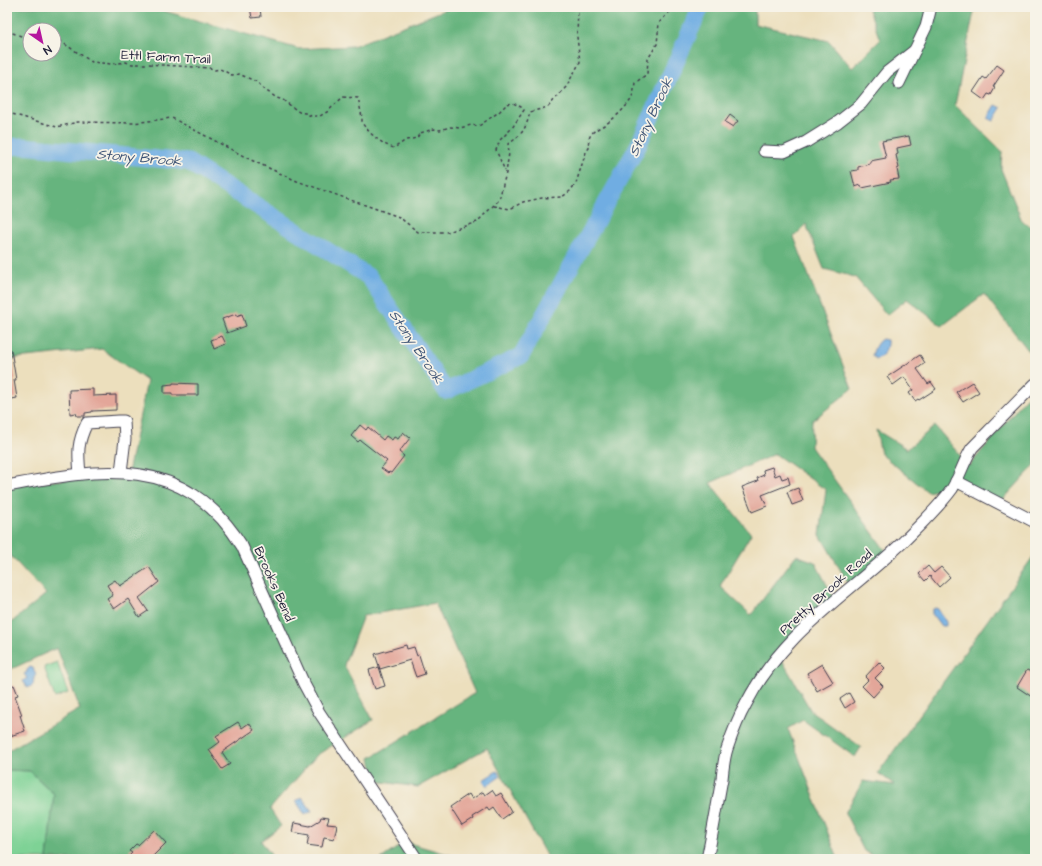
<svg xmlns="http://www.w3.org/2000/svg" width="1042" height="866" font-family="'Architects Daughter',sans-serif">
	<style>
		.green { fill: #7ed295; stroke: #507a68 }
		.forest { fill: #66b47e; stroke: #446b5c; fill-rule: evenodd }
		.water { fill: #70ade2; stroke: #49688e }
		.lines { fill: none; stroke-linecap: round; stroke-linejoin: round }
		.river { stroke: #70ade2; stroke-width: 17 }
		.building { fill: #e3a699 }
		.minor-casing { stroke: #403e4e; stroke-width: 13 }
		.path { stroke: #403e4e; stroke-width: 1.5; stroke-dasharray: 3 3; stroke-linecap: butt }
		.minor { stroke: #fff; stroke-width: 11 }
		.labels { text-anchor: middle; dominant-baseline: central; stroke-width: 3.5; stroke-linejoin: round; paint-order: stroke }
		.street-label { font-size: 13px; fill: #22223b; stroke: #f7f3e8 }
		.water-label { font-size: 14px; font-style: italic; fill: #3d5375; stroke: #f7f3e8 }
	</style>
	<rect width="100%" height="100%" fill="#f7f3e8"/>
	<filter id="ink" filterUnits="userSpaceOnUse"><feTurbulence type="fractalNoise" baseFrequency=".025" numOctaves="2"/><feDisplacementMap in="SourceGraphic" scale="8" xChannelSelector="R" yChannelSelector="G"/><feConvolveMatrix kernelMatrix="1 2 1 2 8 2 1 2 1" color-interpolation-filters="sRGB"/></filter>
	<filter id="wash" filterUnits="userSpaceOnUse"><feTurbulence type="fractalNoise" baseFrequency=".012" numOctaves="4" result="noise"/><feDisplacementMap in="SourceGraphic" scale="16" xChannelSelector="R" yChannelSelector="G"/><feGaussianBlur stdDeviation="0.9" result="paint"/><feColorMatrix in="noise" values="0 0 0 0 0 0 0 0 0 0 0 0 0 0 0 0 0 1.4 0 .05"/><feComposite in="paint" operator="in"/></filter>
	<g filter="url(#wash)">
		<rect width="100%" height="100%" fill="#ecdfbd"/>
		<g class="green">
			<polygon points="57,662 68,693 55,698 44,667"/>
			<polygon points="7,770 30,771 54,794 47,859 7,859"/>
		</g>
		<g class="forest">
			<path d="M7,7H150L299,49L353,46L452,7H755V24L829,41L852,68L880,40L868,7H975L955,105L1002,151L1001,169L1022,221L1035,229V359L984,294L942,326L907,299L887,315L855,277L824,269L806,224L794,237L852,389L812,421L811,447L890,557L851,588L820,535L826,490L775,454L710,483L751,534L720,586L751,615L796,555L815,562L835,600L778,653L811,711L861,747L855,757L803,720L788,729L838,859H548L487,748L418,787L375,781L370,758L475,693L435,603L363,616L344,665L373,720L317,755L270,809L281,826L261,841L274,859H238L233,854L229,859H47L54,794L30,771L7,770V751L80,709L57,648L7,671V626L46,594L7,552V486L128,473L147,381L102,349L7,359ZM30,30H54V54H30Z"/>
			<polygon points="1035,387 1035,465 998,505 959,485 928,492 881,454 876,430 907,449 935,426 969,466"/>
			<polygon points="1035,554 1035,848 1028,859 879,859 864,851 845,813 863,781 895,785 878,773"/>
			<polygon points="405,842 461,858 462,859 381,859"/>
		</g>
		<g class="water">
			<polygon points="996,105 1002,108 994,121 988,118"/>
			<path d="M882,339L887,340C888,348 883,357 876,359L872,356C874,348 876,343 882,339Z"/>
			<polygon points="935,608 938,609 946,622 946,626 941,626 932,614 932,610"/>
			<polygon points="30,667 33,668 36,674 34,678 33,685 28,688 23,681 27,678 24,674 27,672 27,670"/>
			<polygon points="497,771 501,776 487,786 483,780"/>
			<polygon points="302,797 312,811 305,815 296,801"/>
		</g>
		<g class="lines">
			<polyline class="river" points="7,147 23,146 188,162 369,277 446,391 521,356 638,146 701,7"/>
		</g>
		<g id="blocks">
			<g class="building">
				<polygon points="250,7 260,7 261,17 252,18"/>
				<polygon points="997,65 1004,70 993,87 995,88 991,95 988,94 984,100 973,92 983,77 986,79"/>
				<polygon points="730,115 738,121 733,127 725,122"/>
				<polygon points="909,136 911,145 897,148 898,154 896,155 899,168 897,169 899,179 890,180 891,182 862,188 861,185 855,187 851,171 858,170 858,167 870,164 870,161 886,158 882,141"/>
				<polygon points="236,314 236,316 242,314 246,326 227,333 222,319"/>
				<polygon points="222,336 226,344 214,349 211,340"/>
				<polygon points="7,350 11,350 16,380 14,380 17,398 7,400"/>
				<polygon points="920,355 925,363 917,369 928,384 931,382 936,389 919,400 918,399 915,401 909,393 913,390 904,377 893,385 887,377"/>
				<polygon points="972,382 979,392 963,402 956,392"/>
				<polygon points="173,383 198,384 198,395 172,395 172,393 164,393 164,385 173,384"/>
				<polygon points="93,389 93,396 116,395 116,410 92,411 92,412 85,413 85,416 77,416 76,413 70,414 69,390"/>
				<polygon points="360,425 366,430 368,427 383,440 386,436 392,440 394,437 398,439 403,432 410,438 399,452 404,456 391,473 389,472 388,473 381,468 387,461 360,440 358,442 351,436"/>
				<polygon points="772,467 775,476 780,474 782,479 788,477 790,484 762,495 767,506 752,512 742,487 758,481 757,478 764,475 763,470"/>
				<polygon points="798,488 803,501 792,505 787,492"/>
				<polygon points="928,566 934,573 941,567 950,577 939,587 930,576 925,581 919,574"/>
				<polygon points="149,567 159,582 139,598 148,611 139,617 128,599 114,609 107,599 113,595 107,585 115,580 120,586"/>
				<polygon points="406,645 407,649 414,647 417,656 419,655 425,674 416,677 410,660 380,669 375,654"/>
				<polygon points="879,662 885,668 875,678 883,686 873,697 862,686 868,680 865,677"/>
				<polygon points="822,664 833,682 817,691 807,673"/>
				<polygon points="379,667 385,686 375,689 369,670"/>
				<polygon points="1027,670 1035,674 1035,699 1017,687"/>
				<polygon points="14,685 18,695 15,696 22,715 20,715 25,731 7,737 7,687"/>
				<polygon points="849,693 854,702 845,708 840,699"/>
				<polygon points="238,722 242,728 249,723 254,730 222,752 230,764 222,769 209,750 220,742 216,736"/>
				<polygon points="492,790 496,796 501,793 512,812 502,819 494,807 490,810 488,807 472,817 473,819 462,826 450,807 469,794 472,799 483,792 485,795"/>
				<polygon points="321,817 329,818 327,824 337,825 334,839 324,837 322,847 307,845 309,835 292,832 294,823 310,826 320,820"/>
				<polygon points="154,830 166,843 150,859 126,859 132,853 129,851 136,844 138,845"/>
			</g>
		</g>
	</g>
	<g filter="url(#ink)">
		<use href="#blocks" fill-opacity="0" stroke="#403e4e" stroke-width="1"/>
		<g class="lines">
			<defs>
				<g id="minor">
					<polyline points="899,83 926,27 931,7"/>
					<polyline points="764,151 784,152 806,142 838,122 861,104 887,72 915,50"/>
					<path d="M80,474C78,453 77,443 87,423L119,421H124L125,439L121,472"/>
					<polyline points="956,481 1035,522"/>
					<path d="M7,486C100,468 184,453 242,546L304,684L319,712L417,859"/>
					<path d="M707,859C713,832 717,805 722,779C723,769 724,758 727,749C732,734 738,718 746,704C783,632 846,596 903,542C919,526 939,507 952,489C960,476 964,461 972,448L1035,384"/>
				</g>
			</defs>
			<use href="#minor" class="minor-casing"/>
			<g class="path">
				<polyline points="7,31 30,39"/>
				<path d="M54,39L60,41L92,62L111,64L126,62L132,64H147L210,68L215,70L220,69L232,75L239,74L257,82L265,90L277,98L283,100L299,112L305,113L311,116H320L327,112L343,97L358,98L362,117V123C370,134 381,144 394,148L406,140L417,138L420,133L434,129L440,130L450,127L460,128L471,125L479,126L500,111L507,104L513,103L521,107L524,110L512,128L500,140L496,150L505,171"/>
				<path d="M7,115L12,114L57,127L78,122L133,123L172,118L251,160L297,181L399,217L418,232H447L477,222L499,200L506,173L509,153L508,144C522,135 526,129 530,112L548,107L566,87L580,62L577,37L578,7"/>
				<path d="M494,206L510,209L523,202L542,198L562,197L570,191L576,183L586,152L589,148C586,130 599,130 610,121C617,116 625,108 630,101C634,96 634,88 635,83L647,74L648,59L657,44L659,23L671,10L672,7"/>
			</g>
			<use href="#minor" class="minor"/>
		</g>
	</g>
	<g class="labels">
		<g class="street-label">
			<text transform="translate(166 57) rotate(3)">Ettl Farm Trail</text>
			<text transform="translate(274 584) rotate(66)">Brooks Bend</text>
			<text transform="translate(826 592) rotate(-42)">Pretty Brook Road</text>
		</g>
		<g class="water-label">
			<text transform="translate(651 117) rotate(-65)">Stony Brook</text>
			<text transform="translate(139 158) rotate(5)">Stony Brook</text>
			<text transform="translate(416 347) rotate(56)">Stony Brook</text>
		</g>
	</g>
	<rect width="1042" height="866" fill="none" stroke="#f7f3e8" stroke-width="24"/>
	<g transform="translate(42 42) rotate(146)"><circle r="19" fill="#f7f3e8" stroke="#a29fa3"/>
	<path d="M0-3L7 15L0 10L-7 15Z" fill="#b5179e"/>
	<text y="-6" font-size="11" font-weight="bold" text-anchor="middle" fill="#22223b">N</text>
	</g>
</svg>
